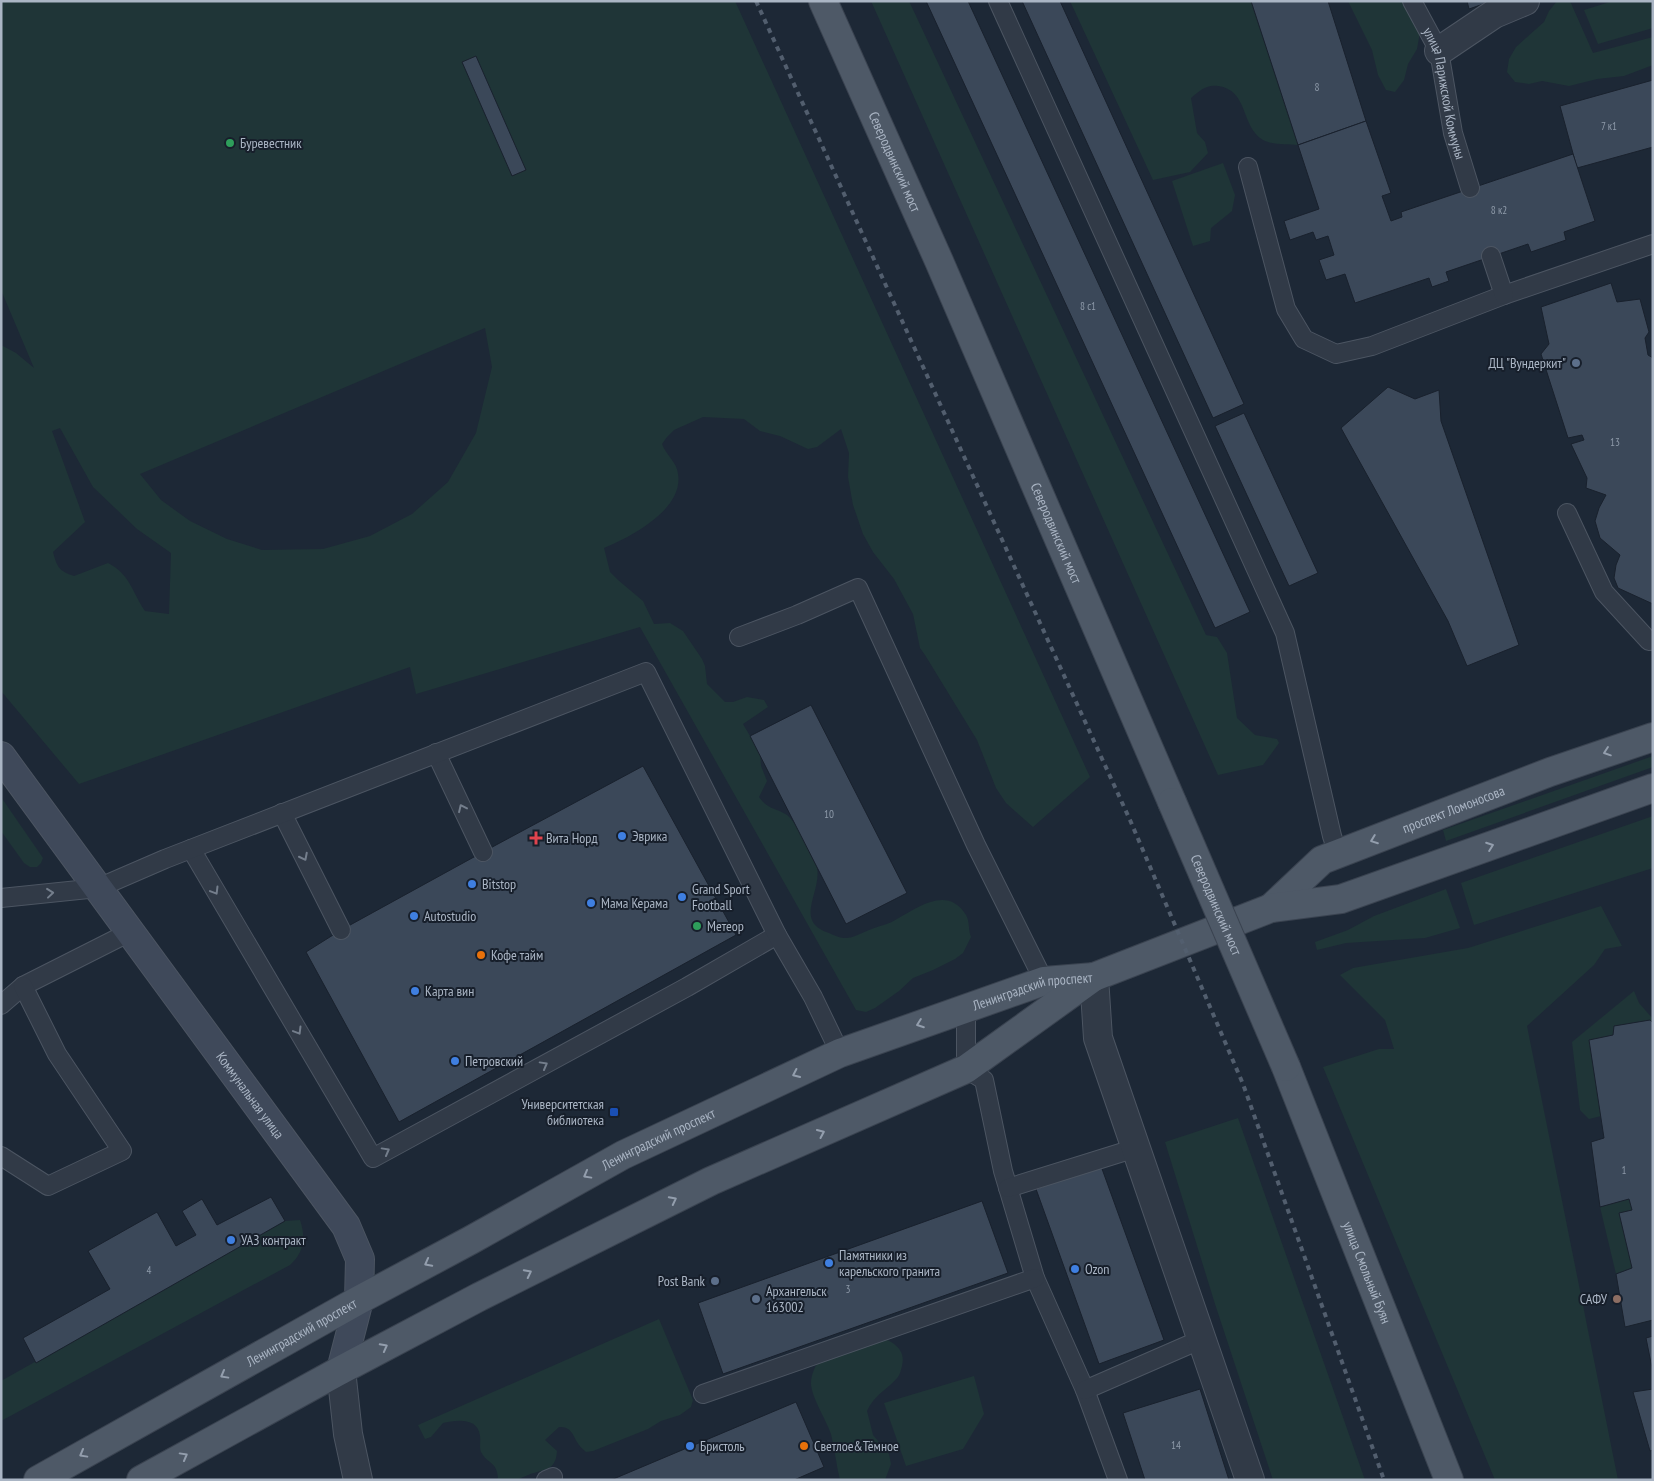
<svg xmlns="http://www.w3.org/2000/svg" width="1654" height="1481" font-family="'PT Sans Narrow',sans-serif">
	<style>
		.green { fill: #1f3537; fill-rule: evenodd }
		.building { fill: #3b4859; stroke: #19212d }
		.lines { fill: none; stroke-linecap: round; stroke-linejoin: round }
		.service-casing { stroke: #4c5562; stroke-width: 20 }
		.minor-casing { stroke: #4c5562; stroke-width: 30 }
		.secondary-casing { stroke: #4c5562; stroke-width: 30 }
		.primary-casing { stroke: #3a4350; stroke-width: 30 }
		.service { stroke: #313a47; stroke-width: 18 }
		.minor { stroke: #313a47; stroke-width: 28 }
		.secondary { stroke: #3f495a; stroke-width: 28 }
		.primary { stroke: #4e5967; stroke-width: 28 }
		.rail { stroke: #525e6e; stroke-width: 4; stroke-dasharray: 5 5; stroke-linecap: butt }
		.primary-bridge-casing { stroke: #3a4350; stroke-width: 30; stroke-linecap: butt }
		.primary-bridge { stroke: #4e5967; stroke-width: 28 }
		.oneway { stroke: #939ead }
		.oneway2 { stroke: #747e8c }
		.leisure-dot { fill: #2e9e5b; stroke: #171f2b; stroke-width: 2 }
		.service-dot { fill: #5c6f8a; stroke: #171f2b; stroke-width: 2 }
		.shop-dot { fill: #3f7fe0; stroke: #171f2b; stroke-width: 2 }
		.health-dot { fill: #e0444e; stroke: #171f2b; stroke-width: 2 }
		.food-dot { fill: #e8710a; stroke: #171f2b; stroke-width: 2 }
		.transit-dot { fill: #1a4fb4; stroke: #171f2b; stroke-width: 2 }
		.education-dot { fill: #8d6e63; stroke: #171f2b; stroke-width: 2 }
		.labels { text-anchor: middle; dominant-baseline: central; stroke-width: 4; stroke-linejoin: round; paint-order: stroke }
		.number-label { font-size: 11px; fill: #8e9aa9 }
		.street-label { font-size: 14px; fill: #aab5c4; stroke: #171f2b }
		.poi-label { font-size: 14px; fill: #aab5c4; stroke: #171f2b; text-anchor: start }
	</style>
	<rect width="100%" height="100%" fill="#1d2836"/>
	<g class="green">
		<path d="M1,1H735L1090,777L1033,827L1006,803L996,788L977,740L925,655L920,648L913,614L894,579L873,552L863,534L853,505L848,477L849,453L841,429L817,447L808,449L780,436L760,431L744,419L703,417L674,430L667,437L662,444C666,455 677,462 678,474C684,509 631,537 604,548L610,572L618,580L643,601L654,624L670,623L683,631L702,659L705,666L707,684L725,702H733L747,697L764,700L768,707L743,724L760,753L761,766L767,781L759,797C768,810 776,808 787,815C797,823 812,852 816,864C825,889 791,921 829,933C834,935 839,938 844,938C852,939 861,933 869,930C878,926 888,925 897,919C918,907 948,885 966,915C970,922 968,930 971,937L963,953L955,959L933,970L913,978L899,991L875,1008L866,1012L856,1010L640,627L416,694L410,667L79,784L1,691V345L16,353L34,368L1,290ZM485,328L492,367L476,433L448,482L412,514L370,536L323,549L262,550L227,539L190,521L161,500L140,474ZM60,428L93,487L137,529L171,553L169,614L145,611C132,592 130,574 108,563L74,576C59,571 57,567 53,552L85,522L52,431Z"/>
		<polygon points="871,1 909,1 1206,635 1217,637 1227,653 1237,718 1255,735 1277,739 1279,743 1263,765 1218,775"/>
		<path d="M1070,1H1251L1298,145C1287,144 1273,145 1263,140C1240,126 1249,90 1218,86C1207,84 1199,91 1191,98L1197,133L1205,142L1208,153L1190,172L1153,180Z"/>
		<polygon points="1348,1 1402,1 1410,11 1420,32 1417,49 1408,64 1404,80 1395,92 1386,90 1378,75 1372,50"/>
		<polygon points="1557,1 1570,1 1593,53 1653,37 1653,65 1624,76 1597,79 1569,86 1542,81 1529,84 1515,82 1507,72 1509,59 1516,47 1544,22 1549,11"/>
		<polygon points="1613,1 1651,1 1653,28 1598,44 1584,10"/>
		<polygon points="1223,163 1235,195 1232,211 1211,228 1210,241 1193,246 1172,181"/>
		<polygon points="1653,756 1653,767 1446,841 1443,830"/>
		<polygon points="1,797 43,858 41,863 37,867 30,867 24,863 1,831"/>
		<polygon points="1653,816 1653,868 1474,925 1461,883"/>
		<polygon points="1446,889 1460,928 1425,938 1346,943 1317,950 1315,942 1348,930 1374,916"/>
		<polygon points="1601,906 1622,946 1605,949 1594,965 1527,1026 1618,1480 1495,1480 1323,1067 1379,1049 1394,1049 1385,1020 1340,975 1353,968 1468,948"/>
		<polygon points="1634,991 1639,1003 1653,1019 1653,1023 1650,1020 1614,1026 1613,1035 1589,1040 1601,1116 1589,1119 1580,1110 1572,1042"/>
		<polygon points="1238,1118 1365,1480 1273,1480 1215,1304 1165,1142"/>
		<polygon points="1629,1199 1632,1210 1619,1213 1632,1268 1616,1274 1600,1207"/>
		<path d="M300,1220C306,1237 304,1253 290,1265L1,1421V1381L285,1221Z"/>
		<path d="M659,1319L693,1400L691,1407L680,1415L661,1421L648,1429L593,1451L586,1452C583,1449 579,1446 577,1442C572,1433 571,1427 559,1427L545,1440L557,1451C556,1468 548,1469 534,1473C528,1474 521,1479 515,1480C509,1481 502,1480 495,1480L498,1478C497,1461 487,1464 481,1452C479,1446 481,1441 480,1436C478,1417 456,1420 443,1423L431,1437L425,1439L418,1425Z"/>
		<path d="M875,1335C890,1340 907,1348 902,1366C901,1370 900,1374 898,1377C887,1390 875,1394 867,1411L873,1435L889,1454L891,1464L885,1480H840C836,1465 835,1449 831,1434C826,1419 811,1397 811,1383C811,1374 816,1365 820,1358Z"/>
		<polygon points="974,1376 984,1414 963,1449 906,1466 884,1403"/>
	</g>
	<g class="building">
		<polygon points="926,1 968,1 1250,612 1215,628"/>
		<polygon points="1022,1 1060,1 1244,404 1213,418"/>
		<polygon points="1251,1 1328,1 1366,121 1298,145"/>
		<polygon points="1467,1 1492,1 1469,9"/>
		<polygon points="476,56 526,170 512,176 462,62"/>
		<polygon points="1653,80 1653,147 1577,168 1560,106"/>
		<polygon points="1366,121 1391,193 1382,196 1391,221 1402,217 1401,212 1573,154 1595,221 1564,232 1566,240 1531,252 1528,244 1446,272 1449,281 1432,287 1429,278 1355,303 1345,274 1326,280 1319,260 1334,255 1328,236 1316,240 1313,232 1290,240 1284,221 1319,209 1298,145"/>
		<polygon points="1611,283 1617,302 1640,299 1649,332 1645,338 1648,355 1653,358 1653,604 1618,588 1614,578 1616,565 1620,555 1600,538 1595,521 1599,508 1606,495 1586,488 1587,478 1571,444 1584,440 1582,435 1568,438 1541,354 1549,344 1541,307"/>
		<polygon points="1388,387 1415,399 1439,390 1441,421 1519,645 1467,666 1448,621 1341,428"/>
		<polygon points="1244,413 1318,573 1289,586 1215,426"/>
		<polygon points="811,705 907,893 846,924 750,736"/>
		<polygon points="643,766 736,935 399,1122 306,952 341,930 483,852"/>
		<polygon points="1650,1020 1653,1023 1653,1320 1625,1327 1616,1274 1632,1268 1619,1213 1632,1210 1629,1199 1600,1207 1591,1142 1604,1138 1589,1040 1613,1035 1614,1026"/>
		<polygon points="1101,1166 1164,1340 1099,1364 1036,1189"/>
		<polygon points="271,1197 285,1221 36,1363 23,1338 110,1289 88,1251 157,1212 176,1246 196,1235 182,1211 202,1199 217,1225"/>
		<polygon points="982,1201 1008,1273 723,1374 698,1303"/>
		<polygon points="1653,1336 1653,1373 1646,1338"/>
		<polygon points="1200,1389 1229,1480 1145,1480 1123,1413"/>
		<polygon points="1653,1389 1653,1450 1650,1451 1633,1392"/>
		<polygon points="796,1402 824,1467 794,1480 611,1480"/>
	</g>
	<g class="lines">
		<defs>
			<g id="service">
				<polyline points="998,1 1285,633 1332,836 1338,854"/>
				<path id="s1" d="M1412,1L1439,51L1453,133L1470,188"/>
				<polyline points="1248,167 1286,309 1304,339 1336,354 1372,346 1504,295 1653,244"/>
				<polyline points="1491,256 1504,295"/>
				<polyline points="1567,513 1604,592 1649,641"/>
				<polyline points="739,637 797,615 858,588 976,845 1044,981"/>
				<polyline points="436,753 483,852"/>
				<polyline points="282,813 341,930"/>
				<polyline points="191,849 373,1158 687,987 777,935"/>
				<polyline points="1,898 98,888 165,859 646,672 777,935 813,997 840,1053"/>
				<polyline points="1,1005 23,986 130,932"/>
				<polyline points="966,1008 966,1069 984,1080 1003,1171 1035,1278 1085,1390 1118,1480"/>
				<polyline points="1,1156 48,1186 122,1151 57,1054 23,986"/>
				<polyline points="1008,1188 1136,1148"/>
				<polyline points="1085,1390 1202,1339"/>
				<polyline points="703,1394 1035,1278"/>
				<polyline points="546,1480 553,1477"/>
			</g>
			<g id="minor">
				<polyline points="1439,51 1494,14 1525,1"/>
				<polyline points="1094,977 1098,1038 1250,1480"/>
				<polyline points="341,1370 348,1434 358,1480"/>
			</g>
			<g id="secondary">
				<path id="s2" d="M1,756L346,1226L360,1259L359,1300L341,1370"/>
			</g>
			<g id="primary">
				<path id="s3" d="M823,1L939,261L1172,802"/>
				<path id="s4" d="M1271,908L1322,860L1550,772L1653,737"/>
				<path id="s5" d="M1286,1067L1449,1480"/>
				<path id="s6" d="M38,1480L359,1300L471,1240L623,1155L840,1053L1044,981L1094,977"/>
				<polyline points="141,1480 341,1370 479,1297 711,1181 966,1069 1094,977 1271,908 1341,899 1653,788"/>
			</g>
		</defs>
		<use href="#service" class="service-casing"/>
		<use href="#minor" class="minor-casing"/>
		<use href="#secondary" class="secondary-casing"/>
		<use href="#primary" class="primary-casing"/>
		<use href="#service" class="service"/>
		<use href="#minor" class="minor"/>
		<use href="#secondary" class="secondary"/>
		<use href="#primary" class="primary"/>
		<polyline class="rail" points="756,1 1130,820 1243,1084 1384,1480"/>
		<defs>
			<g id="primary-bridge">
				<path id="s7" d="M1172,802L1286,1067"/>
			</g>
		</defs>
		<use href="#primary-bridge" class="primary-bridge-casing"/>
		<use href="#primary-bridge" class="primary-bridge"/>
	</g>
	<defs><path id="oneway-chevron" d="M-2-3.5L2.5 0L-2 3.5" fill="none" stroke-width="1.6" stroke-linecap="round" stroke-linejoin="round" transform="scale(1.25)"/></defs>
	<g class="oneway">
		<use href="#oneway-chevron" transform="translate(1607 752) rotate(161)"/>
		<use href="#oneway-chevron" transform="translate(1374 840) rotate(159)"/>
		<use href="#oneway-chevron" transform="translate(1490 846) rotate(-20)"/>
		<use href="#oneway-chevron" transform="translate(920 1024) rotate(160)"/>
		<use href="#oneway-chevron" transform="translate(796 1074) rotate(155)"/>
		<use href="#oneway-chevron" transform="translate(821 1133) rotate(-24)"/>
		<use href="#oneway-chevron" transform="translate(587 1175) rotate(151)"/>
		<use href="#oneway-chevron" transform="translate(673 1200) rotate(-27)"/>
		<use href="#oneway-chevron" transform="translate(428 1263) rotate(152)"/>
		<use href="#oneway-chevron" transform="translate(528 1273) rotate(-27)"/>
		<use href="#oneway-chevron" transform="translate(384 1347) rotate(-28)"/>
		<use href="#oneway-chevron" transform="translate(224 1375) rotate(151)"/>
		<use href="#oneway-chevron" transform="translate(83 1454) rotate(151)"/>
		<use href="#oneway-chevron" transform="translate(184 1456) rotate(-29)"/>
	</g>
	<g class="oneway2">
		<use href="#oneway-chevron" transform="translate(462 808) rotate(-115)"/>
		<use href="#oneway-chevron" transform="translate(304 857) rotate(63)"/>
		<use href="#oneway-chevron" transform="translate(215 891) rotate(59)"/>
		<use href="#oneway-chevron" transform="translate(50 893) rotate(-6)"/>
		<use href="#oneway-chevron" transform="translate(298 1031) rotate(59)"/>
		<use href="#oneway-chevron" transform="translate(544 1065) rotate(-29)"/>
		<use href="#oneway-chevron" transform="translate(386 1151) rotate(-29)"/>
	</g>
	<g class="leisure-dot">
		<circle cx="230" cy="143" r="5"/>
		<circle cx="697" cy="926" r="5"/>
	</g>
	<g class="service-dot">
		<circle cx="1576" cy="363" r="5"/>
		<circle cx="715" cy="1281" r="5"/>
		<circle cx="756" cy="1299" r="5"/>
	</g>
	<g class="shop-dot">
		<circle cx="622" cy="836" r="5"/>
		<circle cx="472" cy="884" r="5"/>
		<circle cx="682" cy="897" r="5"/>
		<circle cx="591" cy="903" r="5"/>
		<circle cx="414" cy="916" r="5"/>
		<circle cx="415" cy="991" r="5"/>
		<circle cx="455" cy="1061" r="5"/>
		<circle cx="231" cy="1240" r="5"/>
		<circle cx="829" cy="1263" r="5"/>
		<circle cx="1075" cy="1269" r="5"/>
		<circle cx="690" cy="1446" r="5"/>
	</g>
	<path class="health-dot" d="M533.5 830.5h5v5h5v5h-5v5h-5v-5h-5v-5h5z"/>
	<g class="food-dot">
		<circle cx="481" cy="955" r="5"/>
		<circle cx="804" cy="1446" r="5"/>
	</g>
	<rect class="transit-dot" x="609" y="1107" width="10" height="10" rx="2.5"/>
	<circle class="education-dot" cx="1617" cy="1299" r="5"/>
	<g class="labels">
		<g class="number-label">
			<text x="1317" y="87">8</text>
			<text x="1609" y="126">7 к1</text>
			<text x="1499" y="210">8 к2</text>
			<text x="1088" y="306">8 с1</text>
			<text x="1615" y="442">13</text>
			<text x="829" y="814">10</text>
			<text x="1624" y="1170">1</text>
			<text x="149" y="1270">4</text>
			<text x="848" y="1289">3</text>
			<text x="1176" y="1445">14</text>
		</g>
		<g class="street-label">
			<text stroke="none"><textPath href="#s1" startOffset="99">улица Парижской Коммуны</textPath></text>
			<text stroke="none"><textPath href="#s3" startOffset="176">Северодвинский мост</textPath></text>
			<text stroke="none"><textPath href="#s3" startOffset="581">Северодвинский мост</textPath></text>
			<text stroke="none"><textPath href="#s4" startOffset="211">проспект Ломоносова</textPath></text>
			<text stroke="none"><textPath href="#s7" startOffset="112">Северодвинский мост</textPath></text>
			<text stroke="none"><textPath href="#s6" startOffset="1112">Ленинградский проспект</textPath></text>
			<text stroke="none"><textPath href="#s2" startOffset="421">Коммунальная улица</textPath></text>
			<text stroke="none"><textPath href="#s6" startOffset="708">Ленинградский проспект</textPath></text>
			<text stroke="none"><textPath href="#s5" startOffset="221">улица Смольный Буян</textPath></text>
			<text stroke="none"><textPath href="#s6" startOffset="302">Ленинградский проспект</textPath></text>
		</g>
		<g class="poi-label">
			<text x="240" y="143">Буревестник</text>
			<text x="1566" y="363" text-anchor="end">ДЦ "Вундеркит"</text>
			<text x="632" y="836">Эврика</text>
			<text x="546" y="838">Вита Норд</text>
			<text x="482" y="884">Bitstop</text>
			<text x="692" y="889">Grand Sport<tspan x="692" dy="16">Football</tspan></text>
			<text x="601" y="903">Мама Керама</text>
			<text x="424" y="916">Autostudio</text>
			<text x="707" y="926">Метеор</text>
			<text x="491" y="955">Кофе тайм</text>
			<text x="425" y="991">Карта вин</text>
			<text x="465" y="1061">Петровский</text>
			<text x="604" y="1104" text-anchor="end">Университетская<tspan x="604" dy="16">библиотека</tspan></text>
			<text x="241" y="1240">УАЗ контракт</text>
			<text x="839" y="1255">Памятники из<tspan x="839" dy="16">карельского гранита</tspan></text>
			<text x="1085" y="1269">Ozon</text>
			<text x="705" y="1281" text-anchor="end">Post Bank</text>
			<text x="766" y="1291">Архангельск<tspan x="766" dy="16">163002</tspan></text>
			<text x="1607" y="1299" text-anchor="end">САФУ</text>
			<text x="700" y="1446">Бристоль</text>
			<text x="814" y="1446">Светлое&amp;Тёмное</text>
		</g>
	</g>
	<rect width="1654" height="1481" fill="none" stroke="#aab5c4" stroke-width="5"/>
</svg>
